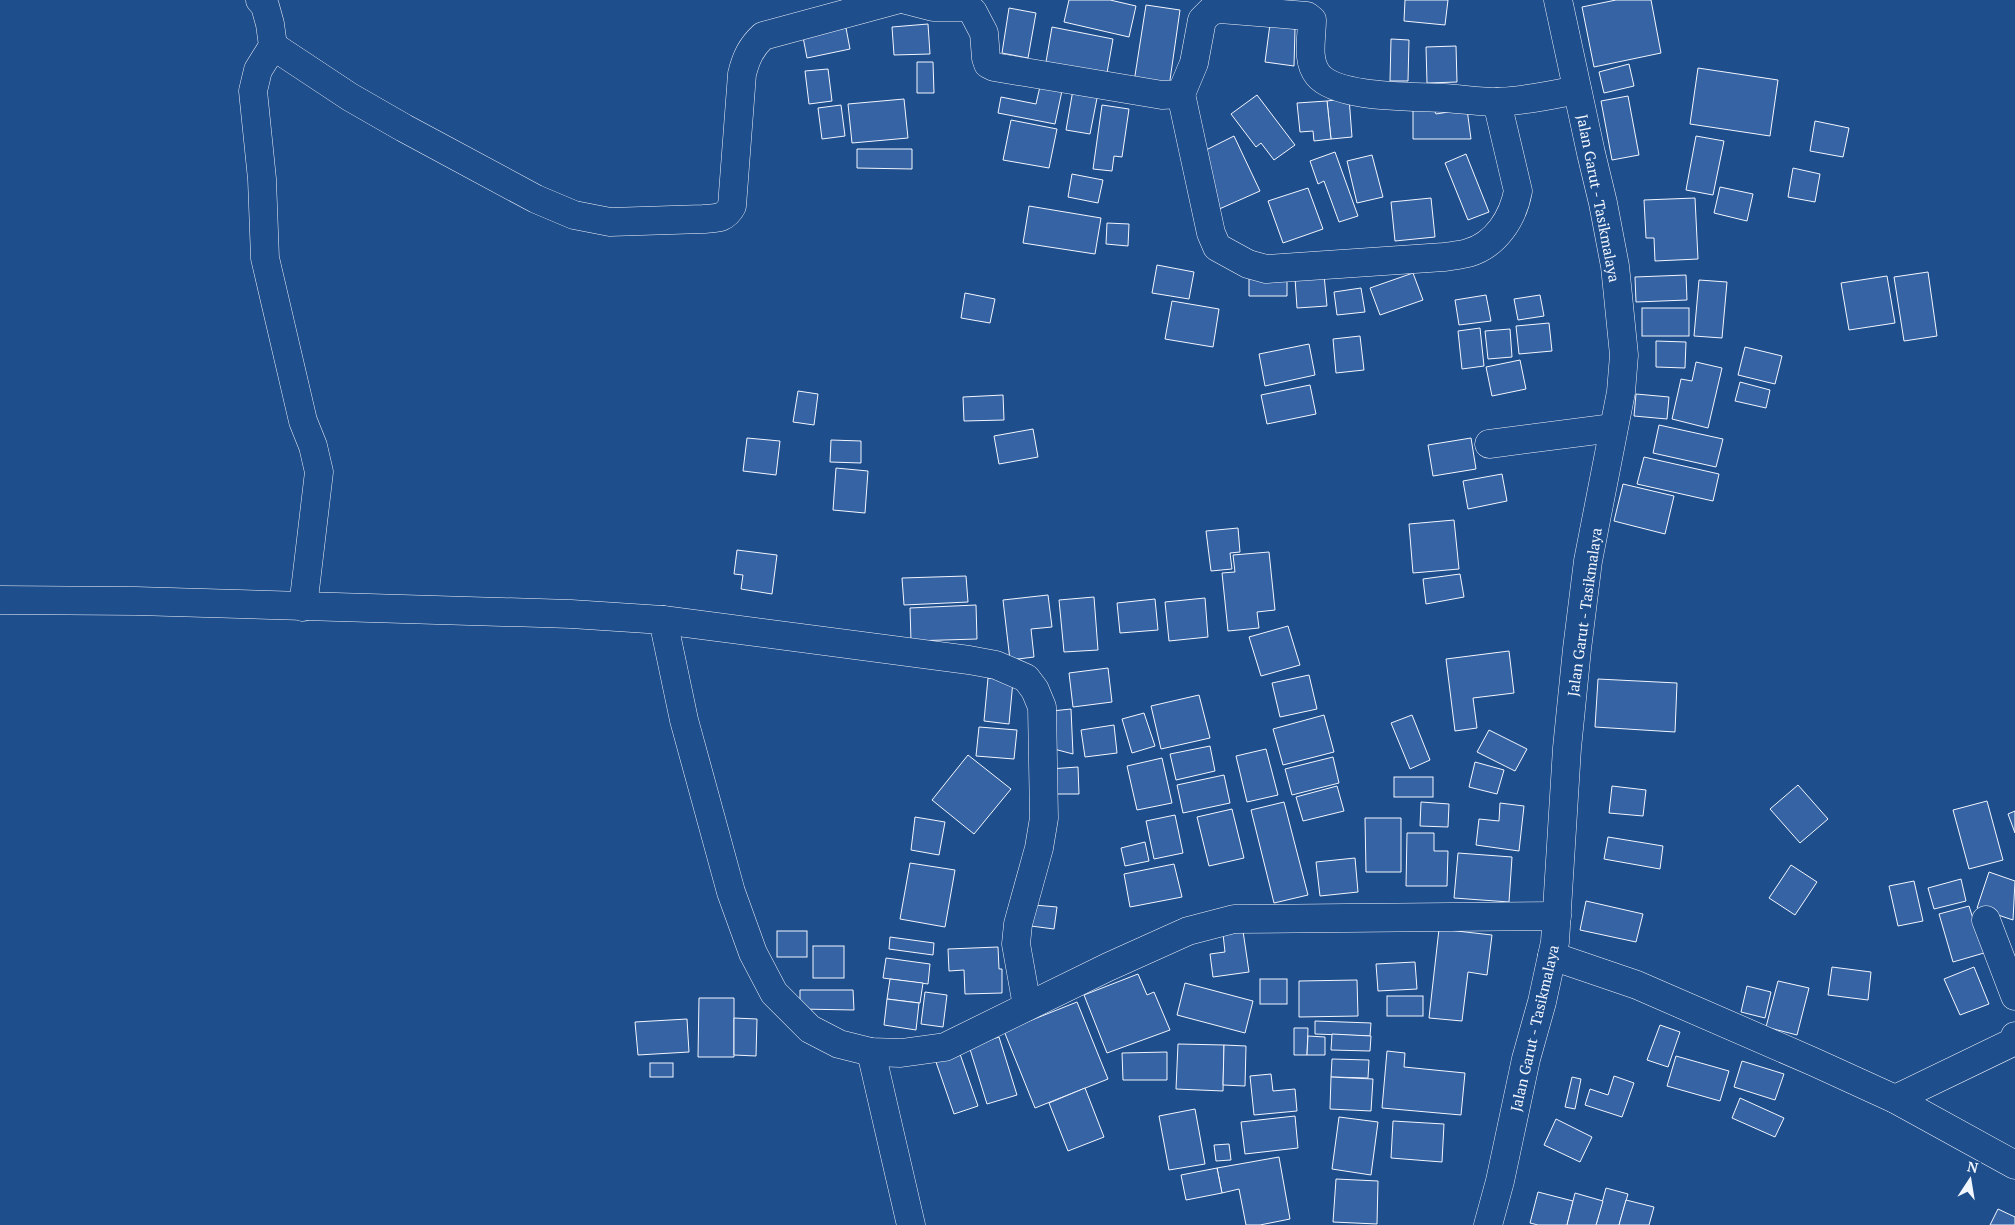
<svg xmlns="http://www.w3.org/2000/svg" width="2015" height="1225" font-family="'PT Serif',serif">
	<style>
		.building { fill: #3563a3; stroke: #f2f6ff }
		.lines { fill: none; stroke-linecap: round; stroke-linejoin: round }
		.street-casing { stroke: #f2f6ff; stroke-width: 29 }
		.primary-casing { stroke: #f2f6ff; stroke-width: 29 }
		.street { stroke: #1f4e8c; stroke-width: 28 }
		.primary { stroke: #1f4e8c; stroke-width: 28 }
		.labels { text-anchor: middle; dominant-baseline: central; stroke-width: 4; stroke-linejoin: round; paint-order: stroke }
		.street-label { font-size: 15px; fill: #f2f6ff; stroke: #1f4e8c }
	</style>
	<rect width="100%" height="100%" fill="#1f4e8c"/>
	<g class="building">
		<polygon points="1069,0 1110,0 1136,6 1129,37 1064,22"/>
		<polygon points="1405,0 1448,0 1445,25 1404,21"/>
		<polygon points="1616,0 1651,0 1661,53 1594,67 1582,7"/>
		<polygon points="1146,5 1180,10 1169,87 1134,82"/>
		<polygon points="1009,8 1036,13 1028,58 1002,53"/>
		<polygon points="928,24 930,54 894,55 892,27"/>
		<polygon points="1270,24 1295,29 1294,66 1265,62"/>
		<polygon points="1052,27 1113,39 1107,73 1046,62"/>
		<polygon points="846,28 850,49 807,58 803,37"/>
		<polygon points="1391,39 1409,40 1408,81 1390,81"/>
		<polygon points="1456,46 1457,82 1427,83 1426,47"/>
		<polygon points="917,62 933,62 934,93 917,93"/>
		<polygon points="1629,64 1634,86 1604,93 1599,72"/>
		<polygon points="1698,68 1778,80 1770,136 1690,124"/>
		<polygon points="828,69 832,101 809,104 805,71"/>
		<polygon points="1041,82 1063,86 1055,124 998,113 1001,97 1036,104"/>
		<polygon points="1074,84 1099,88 1090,134 1066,130"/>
		<polygon points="1257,95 1295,145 1274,160 1261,143 1256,147 1231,114"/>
		<polygon points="1628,96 1639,155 1612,160 1601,101"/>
		<polygon points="1349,98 1352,137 1331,139 1327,101"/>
		<polygon points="904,99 908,138 852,143 848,104"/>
		<polygon points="1327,101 1331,139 1314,141 1313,131 1300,132 1297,103"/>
		<polygon points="841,105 845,136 822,139 818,108"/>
		<polygon points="1102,105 1129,109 1122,157 1114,156 1112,171 1093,169"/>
		<polygon points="1432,106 1436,114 1467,109 1471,139 1413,139 1413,107"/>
		<polygon points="1011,120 1057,129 1049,168 1003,160"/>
		<polygon points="1815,121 1849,128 1843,157 1810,151"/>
		<polygon points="1234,136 1260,191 1217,210 1200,153"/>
		<polygon points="1696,136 1724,141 1713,195 1686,190"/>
		<polygon points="857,149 912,149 912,169 857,168"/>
		<polygon points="1335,152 1358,216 1339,222 1324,181 1318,184 1310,161"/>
		<polygon points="1466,154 1489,212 1468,220 1445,163"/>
		<polygon points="1372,155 1383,197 1357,203 1347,161"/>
		<polygon points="1793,168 1820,174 1815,202 1788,197"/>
		<polygon points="1072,174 1103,180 1098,203 1068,197"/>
		<polygon points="1720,187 1753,194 1747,221 1714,213"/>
		<polygon points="1308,188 1323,229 1283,243 1268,201"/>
		<polygon points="1431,198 1435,237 1395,241 1391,202"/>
		<polygon points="1695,198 1698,259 1655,261 1654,238 1646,238 1644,200"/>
		<polygon points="1029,206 1101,218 1095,254 1023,243"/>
		<polygon points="1107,223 1129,224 1128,246 1106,244"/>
		<polygon points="1157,265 1194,272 1189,299 1152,293"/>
		<polygon points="1928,272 1937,336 1904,341 1894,277"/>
		<polygon points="1413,273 1423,300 1380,315 1370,288"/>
		<polygon points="1324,275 1327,306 1297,308 1295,278"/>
		<polygon points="1686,275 1687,300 1636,302 1635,277"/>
		<polygon points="1887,276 1895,323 1849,330 1841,283"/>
		<polygon points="1287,277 1287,296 1249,296 1249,278"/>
		<polygon points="1699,280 1727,282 1722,338 1694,336"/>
		<polygon points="1361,288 1365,312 1337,315 1334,292"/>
		<polygon points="965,293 995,299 990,323 961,318"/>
		<polygon points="1486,295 1491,321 1459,325 1455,300"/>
		<polygon points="1540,295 1544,316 1518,320 1514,299"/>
		<polygon points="1172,301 1219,309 1213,347 1165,339"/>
		<rect x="1642" y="308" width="47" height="28"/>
		<polygon points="1549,323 1552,351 1519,354 1516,326"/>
		<polygon points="1480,328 1484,366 1462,369 1458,331"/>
		<polygon points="1510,329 1512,357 1488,359 1485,331"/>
		<polygon points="1360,336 1364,370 1336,373 1333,339"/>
		<polygon points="1656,341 1686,342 1685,368 1656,367"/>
		<polygon points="1309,344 1315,375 1265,386 1259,354"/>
		<polygon points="1745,347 1782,356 1775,384 1738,375"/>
		<polygon points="1520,360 1526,389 1492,396 1486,367"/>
		<polygon points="1696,362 1722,368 1708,428 1672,419 1681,379 1692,381"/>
		<polygon points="1740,382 1770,390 1766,408 1735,401"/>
		<polygon points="1310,385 1316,414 1267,424 1261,395"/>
		<polygon points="798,391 818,394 814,425 793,422"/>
		<polygon points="1636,394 1669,397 1667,419 1634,416"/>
		<polygon points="1003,395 1004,420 964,421 963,397"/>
		<polygon points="1659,425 1723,439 1716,467 1653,453"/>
		<polygon points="1033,429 1038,457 999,464 994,436"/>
		<polygon points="747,438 780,441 776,475 743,471"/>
		<polygon points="1471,438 1476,469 1433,476 1428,445"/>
		<polygon points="831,440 861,441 861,463 830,462"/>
		<polygon points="1644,457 1719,474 1713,501 1637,484"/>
		<polygon points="836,468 868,471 865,513 833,510"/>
		<polygon points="1502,474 1507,501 1468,509 1463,481"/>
		<polygon points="1623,484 1674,496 1665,534 1614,521"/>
		<polygon points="1454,520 1459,569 1413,573 1409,524"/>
		<polygon points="1238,528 1240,552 1230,553 1232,569 1211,571 1206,531"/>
		<polygon points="737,550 777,555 772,594 741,589 743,575 734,574"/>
		<polygon points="1269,552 1275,610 1257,612 1259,628 1228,631 1222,573 1235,572 1233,555"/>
		<polygon points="1460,574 1464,597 1426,604 1423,579"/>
		<polygon points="966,576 968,602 904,605 902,578"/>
		<polygon points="1048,595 1052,627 1031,629 1034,657 1010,660 1003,600"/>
		<polygon points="1094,597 1098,650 1064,652 1059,600"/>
		<polygon points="1205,598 1208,637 1169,641 1165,602"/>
		<polygon points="1155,599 1158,630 1120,633 1117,603"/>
		<polygon points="976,605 977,639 911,641 910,608"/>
		<polygon points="1288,626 1300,665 1261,676 1249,637"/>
		<polygon points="1509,651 1514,693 1473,698 1477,728 1455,731 1446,659"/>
		<polygon points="1108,668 1112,702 1073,707 1069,673"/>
		<polygon points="1309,675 1317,709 1280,717 1272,683"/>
		<polygon points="988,678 1013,681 1009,724 984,721"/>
		<polygon points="1598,679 1677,683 1675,732 1595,727"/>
		<polygon points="1199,695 1210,738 1161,749 1151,706"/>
		<polygon points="1071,709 1073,754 1054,749 1052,711"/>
		<polygon points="1144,713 1155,746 1132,753 1122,719"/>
		<polygon points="1324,715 1334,752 1283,765 1273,729"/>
		<polygon points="1412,715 1430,760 1410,769 1391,723"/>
		<polygon points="1114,725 1117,753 1085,757 1081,730"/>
		<polygon points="979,727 1017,730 1014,759 976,756"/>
		<polygon points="1489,730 1527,749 1515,771 1477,752"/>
		<polygon points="1210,746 1215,771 1176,780 1170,754"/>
		<polygon points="1266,749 1278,795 1247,802 1236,756"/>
		<polygon points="968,755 1011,789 974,834 932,800"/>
		<polygon points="1333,757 1339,783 1292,795 1285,769"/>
		<polygon points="1162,758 1172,803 1137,810 1127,766"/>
		<polygon points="1475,762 1504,770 1497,794 1469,787"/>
		<polygon points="1078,767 1079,794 1047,794 1049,769"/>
		<polygon points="1224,775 1230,803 1183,813 1177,785"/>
		<rect x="1394" y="777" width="39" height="20"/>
		<polygon points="1798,785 1828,819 1800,843 1770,809"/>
		<polygon points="1337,786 1344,811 1303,821 1296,797"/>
		<polygon points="1612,786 1646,790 1643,816 1609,813"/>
		<polygon points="1987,801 2003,860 1969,869 1953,810"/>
		<polygon points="1284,802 1308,895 1274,903 1251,810"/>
		<polygon points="1421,802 1449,804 1448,827 1420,826"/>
		<polygon points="1500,803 1524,806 1519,851 1476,845 1479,819 1499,821"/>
		<polygon points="1232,809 1244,858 1209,866 1197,817"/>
		<polygon points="2015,811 2015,833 2008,814"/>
		<polygon points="1175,815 1183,853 1154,859 1146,821"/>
		<polygon points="915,817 945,822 939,855 911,850"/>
		<polygon points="1365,818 1401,818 1401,872 1366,872"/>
		<polygon points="1407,833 1434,833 1434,851 1448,851 1447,886 1406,886"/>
		<polygon points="1608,837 1663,846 1660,869 1604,859"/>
		<polygon points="1145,842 1149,861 1125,866 1121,848"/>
		<polygon points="1458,853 1512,857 1509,902 1454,898"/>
		<polygon points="1355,858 1358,892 1320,896 1316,862"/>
		<polygon points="910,863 955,870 945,927 900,919"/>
		<polygon points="1174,864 1182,897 1130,907 1124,874"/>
		<polygon points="1791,865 1817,882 1795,915 1769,898"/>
		<polygon points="1989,872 2015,881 2013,920 1977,908"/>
		<polygon points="1961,879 1966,901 1934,909 1928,888"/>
		<polygon points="1914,881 1923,921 1898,926 1889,886"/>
		<polygon points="1586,901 1643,914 1636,942 1580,930"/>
		<polygon points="1034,905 1057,907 1054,929 1031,926"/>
		<polygon points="1969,906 1984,953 1953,962 1939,914"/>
		<polygon points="1439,929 1492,935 1487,975 1468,972 1462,1021 1429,1018"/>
		<rect x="777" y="931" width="30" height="26"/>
		<polygon points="1243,931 1249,972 1213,977 1210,954 1225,952 1223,934"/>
		<polygon points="890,937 934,943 933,955 889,949"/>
		<rect x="813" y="946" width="31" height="32"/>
		<polygon points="998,947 999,969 1002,969 1002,993 965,994 964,970 949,971 948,949"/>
		<polygon points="886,958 930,964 928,984 883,978"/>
		<polygon points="1415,962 1417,989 1378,991 1376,964"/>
		<polygon points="1832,967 1871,972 1868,1000 1828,995"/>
		<polygon points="1974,967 1989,1004 1960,1015 1944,979"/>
		<polygon points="1138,974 1147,995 1154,992 1170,1030 1107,1053 1084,995"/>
		<polygon points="890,979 923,983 920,1003 887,999"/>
		<rect x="1260" y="979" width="27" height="25"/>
		<polygon points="1357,980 1358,1016 1299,1017 1299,981"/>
		<polygon points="1778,981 1809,988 1797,1035 1766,1027"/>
		<polygon points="1185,983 1253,1001 1245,1033 1177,1015"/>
		<polygon points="1747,986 1771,992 1765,1018 1741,1012"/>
		<polygon points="800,990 853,990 854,1010 800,1009"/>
		<polygon points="925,992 947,995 943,1027 921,1024"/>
		<rect x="1387" y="996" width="36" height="20"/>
		<polygon points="699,998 734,998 734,1057 698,1057"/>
		<polygon points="887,999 919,1003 916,1030 884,1025"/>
		<polygon points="1077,1002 1108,1079 1035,1108 1004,1031"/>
		<polygon points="734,1018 757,1019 756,1056 734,1055"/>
		<polygon points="687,1019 689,1052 638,1055 635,1022"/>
		<polygon points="1315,1021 1371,1023 1370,1036 1315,1034"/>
		<polygon points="1660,1025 1680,1032 1668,1067 1647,1060"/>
		<polygon points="1294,1028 1308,1028 1307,1055 1294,1055"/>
		<polygon points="1332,1034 1371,1036 1370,1051 1331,1050"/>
		<polygon points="1308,1036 1325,1037 1325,1055 1307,1055"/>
		<polygon points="999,1037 1017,1095 987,1104 969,1046"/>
		<polygon points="1178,1044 1224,1045 1223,1091 1176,1089"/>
		<polygon points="1224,1045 1246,1046 1245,1086 1223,1085"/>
		<polygon points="1387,1051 1405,1053 1404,1067 1465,1073 1461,1115 1382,1108"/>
		<polygon points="1167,1052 1167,1080 1123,1080 1122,1053"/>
		<polygon points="960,1054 978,1106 954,1114 936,1062"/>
		<polygon points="1676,1056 1729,1071 1720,1101 1667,1086"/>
		<polygon points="1332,1059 1369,1060 1368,1078 1331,1077"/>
		<polygon points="1742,1061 1784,1074 1775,1100 1734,1087"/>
		<rect x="650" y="1063" width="23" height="14"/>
		<polygon points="1271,1074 1273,1091 1295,1089 1297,1111 1254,1115 1250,1076"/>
		<polygon points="1614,1076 1634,1083 1622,1117 1585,1105 1590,1089 1608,1095"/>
		<polygon points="1331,1077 1373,1079 1371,1111 1330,1109"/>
		<polygon points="1572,1077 1581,1079 1575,1109 1565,1107"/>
		<polygon points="1085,1088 1104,1137 1068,1151 1049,1103"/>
		<polygon points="1740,1098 1784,1118 1775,1137 1732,1118"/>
		<polygon points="1195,1109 1205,1164 1169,1170 1159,1116"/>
		<polygon points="1295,1116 1298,1148 1245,1154 1241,1122"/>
		<polygon points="1339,1117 1378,1122 1371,1175 1332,1169"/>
		<polygon points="1556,1119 1592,1137 1580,1162 1544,1145"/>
		<polygon points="1393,1121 1444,1124 1442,1162 1391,1158"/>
		<polygon points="1229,1144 1231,1160 1216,1161 1214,1145"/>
		<polygon points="1279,1157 1290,1219 1260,1225 1246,1225 1239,1189 1222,1193 1217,1168"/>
		<polygon points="1217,1168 1222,1193 1186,1200 1181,1175"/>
		<polygon points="1336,1179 1378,1181 1377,1224 1333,1222"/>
		<polygon points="1606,1188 1628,1194 1619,1225 1596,1225"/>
		<polygon points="1538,1192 1573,1201 1567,1225 1538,1225 1530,1223"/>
		<polygon points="1575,1193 1603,1201 1596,1225 1567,1225"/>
		<polygon points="1626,1200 1654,1207 1649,1225 1619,1225"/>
		<polygon points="1998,1209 2015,1217 2015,1225 1990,1225"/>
	</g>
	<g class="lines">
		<defs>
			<g id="street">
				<polyline points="260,0 265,6 270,24 273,46 258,70 253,91 262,179 265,258 303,421 313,446 319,472 303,607"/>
				<path d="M906,0L933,7H968L973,12L984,33L986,58L988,64L994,67L1162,95L1181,94L1194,63L1202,20L1211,11L1220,9L1307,16L1312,20C1312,38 1306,60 1318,75C1338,99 1415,96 1444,98C1462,99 1480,102 1498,102C1525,101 1551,95 1577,90"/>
				<path d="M273,46L350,97L404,128L536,199L574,215L610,222L703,219C717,218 725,219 732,206L742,74C746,58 751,47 763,36L896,0"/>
				<path d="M1181,94L1211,233L1217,247L1248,264L1266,269L1444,257C1452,256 1460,255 1468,253C1496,245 1513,218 1518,191L1497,102"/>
				<polyline points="1489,444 1613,428"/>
				<polyline points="0,600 136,601 571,614 663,620 684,720 731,892 753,953 774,993 810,1029 839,1044 871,1052 901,1053 945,1047 1108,967 1188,931 1234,919 1557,916"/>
				<polyline points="663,620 969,660 996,665 1026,678 1035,690 1042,707 1044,818 1039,848 1018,924 1016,944 1027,1006"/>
				<polyline points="1986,920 2015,996"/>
				<polyline points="1552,956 1637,985 1814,1062 1895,1099 2015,1165"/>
				<polyline points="871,1052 911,1225"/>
				<polyline points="1895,1099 2013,1042 2015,1036"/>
			</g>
			<polyline id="primary" points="1488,1225 1500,1181 1526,1059 1542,1002 1555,942 1567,748 1577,649 1588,561 1621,392 1624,355 1615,266 1603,203 1591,153 1558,0"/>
		</defs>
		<use href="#street" class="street-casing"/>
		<use href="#primary" class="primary-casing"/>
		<use href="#street" class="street"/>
		<use href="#primary" class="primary"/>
	</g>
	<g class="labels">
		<g class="street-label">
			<text transform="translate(1599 198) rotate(79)">Jalan Garut - Tasikmalaya</text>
			<text transform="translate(1584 612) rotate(-82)">Jalan Garut - Tasikmalaya</text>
			<text transform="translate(1534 1028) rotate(-77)">Jalan Garut - Tasikmalaya</text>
		</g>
	</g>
	<g transform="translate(1970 1180) rotate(12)" stroke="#1f4e8c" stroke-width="4" paint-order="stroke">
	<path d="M0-4L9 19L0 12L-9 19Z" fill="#f2f6ff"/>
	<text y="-8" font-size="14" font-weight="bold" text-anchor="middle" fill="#f2f6ff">N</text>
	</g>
</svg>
